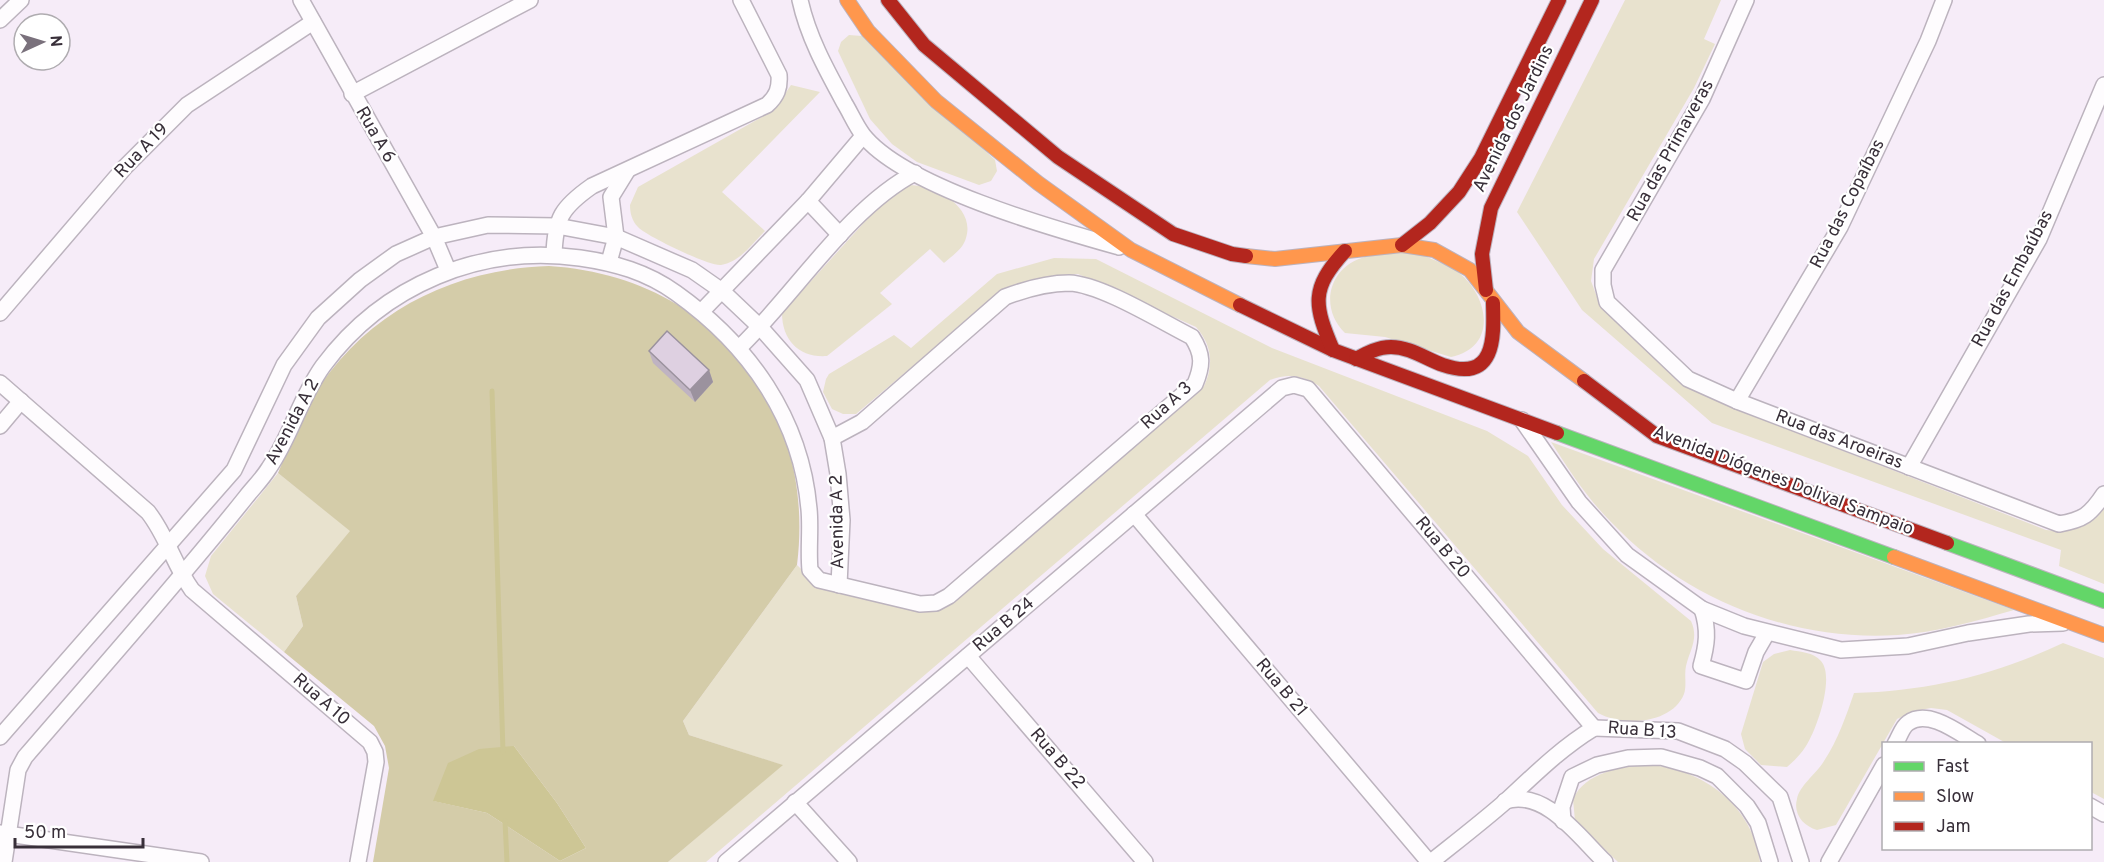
<svg xmlns="http://www.w3.org/2000/svg" width="2104" height="862" font-family="Overpass,sans-serif">
	<style>
		.green { fill: #e8e2ce }
		.forest { fill: #d4cca9; fill-rule: evenodd }
		.water { fill: #cdc695 }
		.lines { fill: none; stroke-linecap: round; stroke-linejoin: round }
		.stream { stroke: #cdc695; stroke-width: 5 }
		.street-casing { stroke: #bcb3be; stroke-width: 18 }
		.fast-casing { stroke: #bcb3be; stroke-width: 16 }
		.slow-casing { stroke: #bcb3be; stroke-width: 16 }
		.jam-casing { stroke: #bcb3be; stroke-width: 16 }
		.street { stroke: #fefcfe; stroke-width: 15 }
		.fast { stroke: #63d668; stroke-width: 14 }
		.slow { stroke: #ff974d; stroke-width: 14 }
		.jam { stroke: #b3261e; stroke-width: 14 }
		.wall { fill: #bfb3c2 }
		.shaded-wall { fill: #9b929e }
		.building { fill: #ded0e1; stroke: #9b929e; stroke-width: 1.5 }
		.labels { text-anchor: middle; dominant-baseline: central; stroke-width: 4.5; stroke-linejoin: round; paint-order: stroke }
		.street-label { font-size: 18px; fill: #382f39; stroke: #fff }
	</style>
	<rect width="100%" height="100%" fill="#f6ecf8"/>
	<g class="green">
		<path d="M1625,0H1721L1704,39L1715,44L1694,88L1594,259L1591,281L1600,305L1684,384L1723,404L2046,530C2068,533 2092,528 2104,508V584L2059,566L2061,550L1712,423L1582,310L1517,212Z"/>
		<polygon points="849,35 862,36 995,160 997,171 991,181 979,185 917,162 892,144 870,119 838,51 841,42"/>
		<path d="M791,85L820,92L722,192L765,231C752,244 740,262 721,265C711,267 646,236 638,227C632,221 630,213 630,205L638,187L774,110Z"/>
		<path d="M907,185C933,184 976,206 966,238C963,249 952,256 944,263L930,249L880,293L892,304L827,356C800,358 782,341 782,313L890,194Z"/>
		<path d="M1416,252C1428,258 1443,263 1455,270C1488,292 1500,347 1451,357L1385,337L1345,333C1319,308 1328,267 1365,257C1381,253 1400,254 1416,252Z"/>
		<path d="M1054,258L1096,259L1272,348L1487,431L1528,456L1562,505L1603,549L1691,621C1699,639 1690,649 1686,666C1684,675 1687,685 1684,694C1672,724 1623,727 1598,713L1319,386C1303,375 1288,373 1270,380L706,862H668L782,765L689,735L683,721L797,565L822,589L920,609L948,605L1204,386C1214,365 1212,345 1196,327L1078,274L1034,279L1001,292L856,414H843L832,409L823,392L826,379L829,374L894,335L911,348L997,274Z"/>
		<path d="M1551,442L2014,610C1976,621 1938,632 1898,635C1792,642 1684,599 1611,522C1587,498 1569,470 1551,442Z"/>
		<polygon points="278,473 351,531 296,596 303,626 284,652 213,594 205,576 211,556"/>
		<path d="M2063,643L2104,658V799L2091,792L2090,744L2006,743L1947,710L1931,708L1914,711L1897,719L1836,825L1817,830C1803,826 1793,814 1797,799C1799,786 1817,773 1824,761C1838,740 1846,716 1854,693C1929,691 1995,675 2063,643Z"/>
		<path d="M1790,650C1801,652 1813,652 1821,661C1835,677 1817,729 1806,746C1801,754 1794,761 1787,767L1761,765L1745,749L1741,734L1763,662L1774,654Z"/>
		<path d="M1649,765C1703,769 1752,805 1760,862H1618L1575,821L1573,799C1585,772 1623,766 1649,765Z"/>
	</g>
	<path class="forest" d="M549,266C710,276 817,404 797,565L683,721L689,735L783,765L668,862H373L389,768L385,746L374,726L284,652L303,626L296,596L350,531L278,473C289,448 298,422 312,398C364,313 451,269 549,266ZM514,746L557,803L586,848L560,861L487,813L434,801Z"/>
	<polygon class="water" points="514,746 557,803 586,848 560,861 487,813 433,801 448,763 479,749"/>
	<g class="lines">
		<g class="stream">
			<polyline points="492,391 503,752"/>
			<polyline points="505,821 507,862"/>
		</g>
		<defs>
			<g id="street">
				<polyline points="301,0 434,237 448,270"/>
				<path d="M800,0C808,37 827,71 845,104C851,114 856,126 863,135C904,187 1055,229 1119,247"/>
				<path d="M1746,0L1702,99L1603,270V285L1607,302L1688,379L1737,401L2059,524C2083,520 2090,515 2104,494"/>
				<polyline points="0,20 21,0"/>
				<polyline points="352,94 530,0"/>
				<polyline points="808,201 840,235"/>
				<path d="M554,255C555,218 562,207 592,186L767,105C777,96 780,88 779,75L741,0"/>
				<polyline points="609,262 616,237 611,197 627,171"/>
				<polyline points="702,311 808,201 863,136"/>
				<polyline points="0,313 125,167 187,105 313,22"/>
				<path d="M740,347C794,295 849,207 915,173"/>
				<path d="M0,383L148,512C167,536 174,565 192,590L370,742L375,752L376,762L358,862"/>
				<polyline points="1737,401 1840,227 1928,41 1944,0"/>
				<polyline points="1522,420 1579,502 1627,555 1702,609 1744,626 1841,650 1908,646 1968,633 2029,624 2063,623"/>
				<polyline points="0,426 21,401"/>
				<polyline points="1909,467 2039,239 2104,85"/>
				<polyline points="1134,514 1429,862"/>
				<path d="M1702,609C1709,630 1707,645 1701,666L1746,681L1756,652L1767,633"/>
				<polyline points="968,656 1145,862"/>
				<polyline points="1594,728 1678,731 1725,749 1745,763 1780,797 1801,862"/>
				<polyline points="0,737 234,470 284,365 318,318 360,280 396,254 434,237 488,225 557,226 616,237 692,270 722,291 760,327 807,380 832,438 838,474 842,520 839,585"/>
				<path d="M1895,744C1899,738 1902,727 1908,723C1928,708 1959,733 1978,744"/>
				<path d="M1505,801C1545,788 1579,837 1605,862"/>
				<polyline points="795,802 849,862"/>
				<polyline points="2090,806 2104,814"/>
				<polyline points="1563,821 1562,807 1572,777 1597,765 1628,758 1661,757 1700,768 1717,776 1747,806 1758,823 1770,862"/>
				<polyline points="0,833 201,862"/>
				<path d="M4,862L18,770L25,757C99,671 175,586 246,497C254,487 263,478 269,468C291,436 300,398 323,366C383,285 481,244 580,258C615,263 647,272 676,293C749,345 801,418 809,509C811,529 808,550 810,570L819,580L920,604L936,603L949,596L1195,384C1203,365 1203,354 1192,337C1162,322 1101,284 1069,283C1046,283 1026,289 1005,297L862,422L832,438"/>
				<polyline points="726,862 1282,388 1294,385 1308,389 1594,728"/>
				<path d="M1431,862C1456,842 1482,822 1506,801C1534,775 1561,748 1594,728"/>
				<polyline points="1829,862 1884,765"/>
			</g>
			<g id="fast">
				<polyline points="1557,433 1894,557"/>
				<polyline points="1947,543 2104,601"/>
			</g>
			<g id="slow">
				<polyline points="847,0 868,31 936,101 1038,183 1131,250 1240,305"/>
				<polyline points="1246,256 1275,259 1402,245 1434,250 1470,270 1518,332 1584,381"/>
				<polyline points="1894,557 2104,635"/>
			</g>
			<g id="jam">
				<polyline points="888,0 924,45 1058,157 1173,234 1232,254 1246,256"/>
				<polyline points="1402,245 1430,223 1459,192 1481,158 1559,0"/>
				<polyline points="1486,290 1482,254 1491,208 1592,0"/>
				<polyline points="1240,305 1333,350 1557,433"/>
				<path d="M1333,350C1314,305 1310,289 1345,251"/>
				<path d="M1356,359C1367,353 1378,347 1391,347C1410,347 1426,359 1443,365C1496,383 1494,337 1493,303"/>
				<polyline points="1584,381 1657,436 1947,543"/>
			</g>
		</defs>
		<use href="#street" class="street-casing"/>
		<use href="#fast" class="fast-casing"/>
		<use href="#slow" class="slow-casing"/>
		<use href="#jam" class="jam-casing"/>
		<use href="#street" class="street"/>
		<use href="#fast" class="fast"/>
		<use href="#slow" class="slow"/>
		<use href="#jam" class="jam"/>
	</g>
	<polygon class="wall" points="649,351 709,370 713,382 695,402 653,363"/>
	<polygon class="shaded-wall" points="709,370 713,382 695,402 690,390"/>
	<polygon class="building" points="667,331 709,370 690,390 649,351"/>
	<g class="labels">
		<g class="street-label">
			<text transform="translate(1514 119) rotate(-64)">Avenida dos Jardins</text>
			<text transform="translate(375 135) rotate(60)">Rua A 6</text>
			<text transform="translate(142 151) rotate(-46)">Rua A 19</text>
			<text transform="translate(1671 151) rotate(-61)">Rua das Primaveras</text>
			<text transform="translate(1848 204) rotate(-63)">Rua das Copaíbas</text>
			<text transform="translate(2013 279) rotate(-62)">Rua das Embaúbas</text>
			<text transform="translate(1167 406) rotate(-42)">Rua A 3</text>
			<text transform="translate(293 422) rotate(-62)">Avenida A 2</text>
			<text transform="translate(1839 440) rotate(21)">Rua das Aroeiras</text>
			<text transform="translate(1783 481) rotate(21)">Avenida Diógenes Dolival Sampaio</text>
			<text transform="translate(838 522) rotate(-91)">Avenida A 2</text>
			<text transform="translate(1442 548) rotate(50)">Rua B 20</text>
			<text transform="translate(1004 625) rotate(-40)">Rua B 24</text>
			<text transform="translate(1281 688) rotate(50)">Rua B 21</text>
			<text transform="translate(321 700) rotate(41)">Rua A 10</text>
			<text transform="translate(1642 731) rotate(4)">Rua B 13</text>
			<text transform="translate(1057 759) rotate(49)">Rua B 22</text>
		</g>
	</g>
	<rect x="1882" y="742" width="210" height="108" fill="#ffffff" stroke="#afacb0" stroke-width="1.5"/>
	<rect x="1894" y="762" width="30" height="9" fill="#63d668" stroke="#afacb0" stroke-width="1.5"/>
	<text x="1936" y="772" font-size="18" fill="#382f39">Fast</text>
	<rect x="1894" y="792" width="30" height="9" fill="#ff974d" stroke="#afacb0" stroke-width="1.5"/>
	<text x="1936" y="802" font-size="18" fill="#382f39">Slow</text>
	<rect x="1894" y="822" width="30" height="9" fill="#b3261e" stroke="#afacb0" stroke-width="1.5"/>
	<text x="1936" y="832" font-size="18" fill="#382f39">Jam</text>
	<g transform="translate(42 42) rotate(86)"><circle r="28" fill="#ffffff" stroke="#afacb0" stroke-width="1.5"/>
	<path d="M0-4.5L10 22L0 15L-10 22Z" fill="#7a717c"/>
	<text y="-9" font-size="16" font-weight="bold" text-anchor="middle" fill="#382f39">N</text>
	</g>
	<path d="M15 838v9h128v-9" fill="none" stroke="#382f39" stroke-width="3"/>
	<text x="24" y="838" font-size="18" fill="#382f39" stroke="#ffffff" stroke-width="4.5" paint-order="stroke">50 m</text>
</svg>
